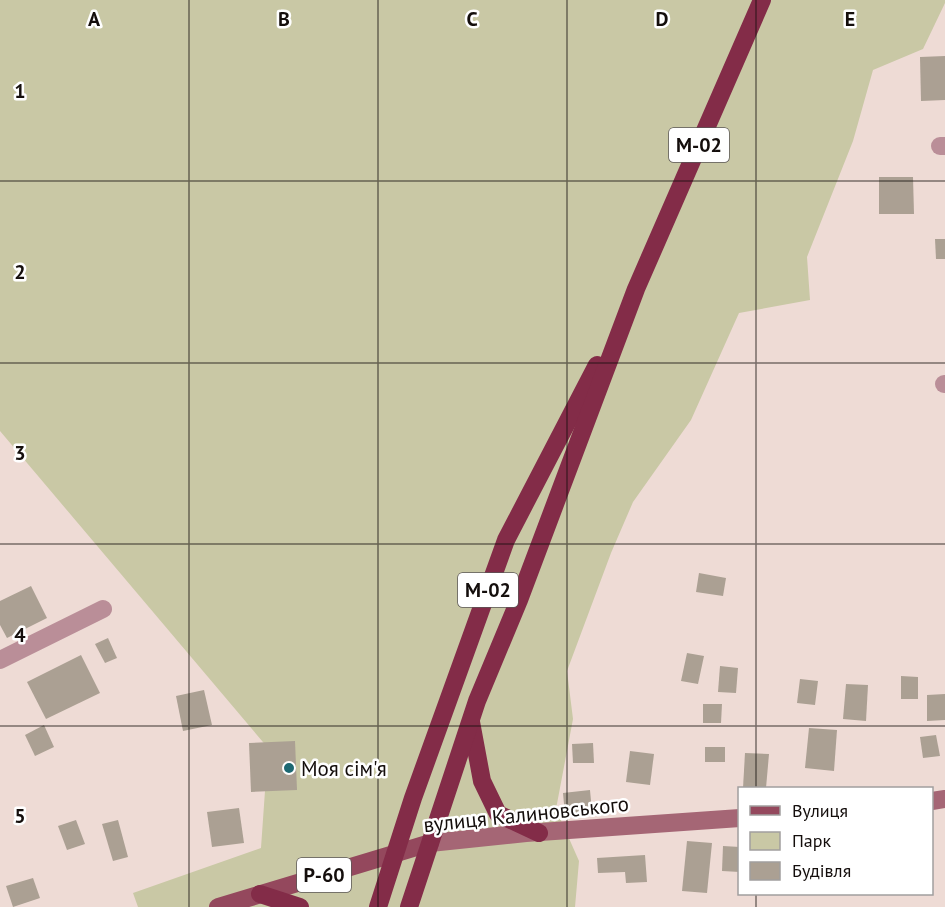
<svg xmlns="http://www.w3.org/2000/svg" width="945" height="907" font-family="'PT Sans',sans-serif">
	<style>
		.green { fill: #c9c8a5 }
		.building { fill: #aba093 }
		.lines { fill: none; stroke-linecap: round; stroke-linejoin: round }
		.street { stroke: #ba8e98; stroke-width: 18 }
		.secondary { stroke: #a56675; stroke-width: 18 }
		.primary { stroke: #94485d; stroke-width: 18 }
		.highway { stroke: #832c48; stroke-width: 18 }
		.grid { fill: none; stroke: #140e0c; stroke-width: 1.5; stroke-opacity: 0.55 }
		.poi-dot { fill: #1d6872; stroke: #fff; stroke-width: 2 }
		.labels { text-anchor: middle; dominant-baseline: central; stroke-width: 5; stroke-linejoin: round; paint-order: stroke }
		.shield { fill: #fff; stroke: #5a5655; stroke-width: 1.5 }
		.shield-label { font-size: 20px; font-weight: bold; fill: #140e0c }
		.poi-label { font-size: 21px; fill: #140e0c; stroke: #fff; text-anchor: start }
		.street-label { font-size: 21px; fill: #140e0c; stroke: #fff }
		.grid-label { font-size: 20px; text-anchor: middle; font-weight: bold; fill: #140e0c; stroke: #fff; stroke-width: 5; stroke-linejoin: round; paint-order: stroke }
	</style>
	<rect width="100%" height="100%" fill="#eedbd5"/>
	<polygon class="green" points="0,0 945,0 945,3 923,49 873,70 853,141 807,257 810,300 739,313 691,420 633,502 611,553 567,671 573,719 556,809 579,861 575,907 138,907 133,893 261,848 268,748 0,431"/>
	<g class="building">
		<polygon points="945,56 945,100 921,101 920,57"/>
		<polygon points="879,177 913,177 914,214 879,214"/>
		<polygon points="935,239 945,239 945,259 936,259"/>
		<polygon points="699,573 726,578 723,596 696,592"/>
		<polygon points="31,586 47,618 7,638 0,625 0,601"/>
		<polygon points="108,638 117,658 105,663 95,644"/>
		<polygon points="687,653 704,656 698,684 681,681"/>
		<polygon points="81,655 100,693 46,719 27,682"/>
		<polygon points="720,666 738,668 736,693 718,692"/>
		<polygon points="901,676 918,677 918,699 901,699"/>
		<polygon points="800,679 818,681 815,705 797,703"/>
		<polygon points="846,684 868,685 866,721 843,719"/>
		<polygon points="204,690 212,725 183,731 176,696"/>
		<polygon points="945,694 945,720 927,721 927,695"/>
		<polygon points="703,704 722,704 721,723 703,723"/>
		<polygon points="44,725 54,747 35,756 25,735"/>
		<polygon points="809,728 837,730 834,771 805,768"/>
		<polygon points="936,735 940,756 923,758 920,737"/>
		<polygon points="295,741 297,790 251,792 249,743"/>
		<polygon points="593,743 594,763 573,763 572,744"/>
		<rect x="705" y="747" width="20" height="15"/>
		<polygon points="630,751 654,754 650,785 626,782"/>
		<polygon points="745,753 769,754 766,788 743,788"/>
		<polygon points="590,790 592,812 565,815 563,793"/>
		<polygon points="239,808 244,843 212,847 207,812"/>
		<polygon points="76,820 85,844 67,850 58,826"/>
		<polygon points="118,820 128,857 113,861 102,824"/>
		<polygon points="687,841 712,843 707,893 682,891"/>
		<polygon points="723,846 740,847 740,872 722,871"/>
		<polygon points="645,855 647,882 626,883 625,872 598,873 597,858"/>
		<polygon points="33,878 40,898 13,907 6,886"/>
	</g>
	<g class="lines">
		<g class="street">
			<polyline points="940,146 945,146"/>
			<polyline points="944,384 945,384"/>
			<polyline points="0,660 103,609"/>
		</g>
		<g class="secondary">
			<polyline points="932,801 945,799"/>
			<polyline points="430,843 526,833 740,818"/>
		</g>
		<polyline class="primary" points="218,907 430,843"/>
		<g class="highway">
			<polyline points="471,722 482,781 498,814 539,833"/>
			<polyline points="260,894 300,907"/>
			<polyline points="378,907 413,798 506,540 597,365"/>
			<polyline points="409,907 477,701 519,600 636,289 762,0"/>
		</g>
	</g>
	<path class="grid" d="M189,0V907M378,0V907M567,0V907M756,0V788M0,181H945M0,363H945M0,544H945M0,726H945M756,894V907"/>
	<circle class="poi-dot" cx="289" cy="768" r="6"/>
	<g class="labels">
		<g class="shield">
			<rect x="669" y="128" width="60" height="34" rx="4.5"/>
			<rect x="458" y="573" width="60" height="34" rx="4.5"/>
			<rect x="297" y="858" width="54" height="34" rx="4.5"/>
		</g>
		<g class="shield-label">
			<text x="699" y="145">М-02</text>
			<text x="488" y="590">М-02</text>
			<text x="324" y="875">Р-60</text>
		</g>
		<g class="poi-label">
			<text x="301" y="768">Моя сім'я</text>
		</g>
		<g class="street-label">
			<text transform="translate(526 814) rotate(-6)">вулиця Калиновського</text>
		</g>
	</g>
	<g class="grid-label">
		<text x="94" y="26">A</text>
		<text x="284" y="26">B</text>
		<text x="472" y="26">C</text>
		<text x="662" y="26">D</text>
		<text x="850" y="26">E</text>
		<text x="20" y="98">1</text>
		<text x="20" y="279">2</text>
		<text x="20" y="460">3</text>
		<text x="20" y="642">4</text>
		<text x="20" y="823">5</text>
	</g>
	<rect x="738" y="787" width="195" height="108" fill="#ffffff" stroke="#a19f9e" stroke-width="1.5"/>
	<rect x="750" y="806" width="30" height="9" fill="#94485d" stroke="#a19f9e" stroke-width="1.5"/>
	<text x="792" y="817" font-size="18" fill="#140e0c">Вулиця</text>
	<rect x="750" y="832" width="30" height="18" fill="#c9c8a5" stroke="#a19f9e" stroke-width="1.5"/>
	<text x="792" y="847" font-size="18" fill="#140e0c">Парк</text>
	<rect x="750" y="862" width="30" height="18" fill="#aba093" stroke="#a19f9e" stroke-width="1.5"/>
	<text x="792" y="877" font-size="18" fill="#140e0c">Будівля</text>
</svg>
